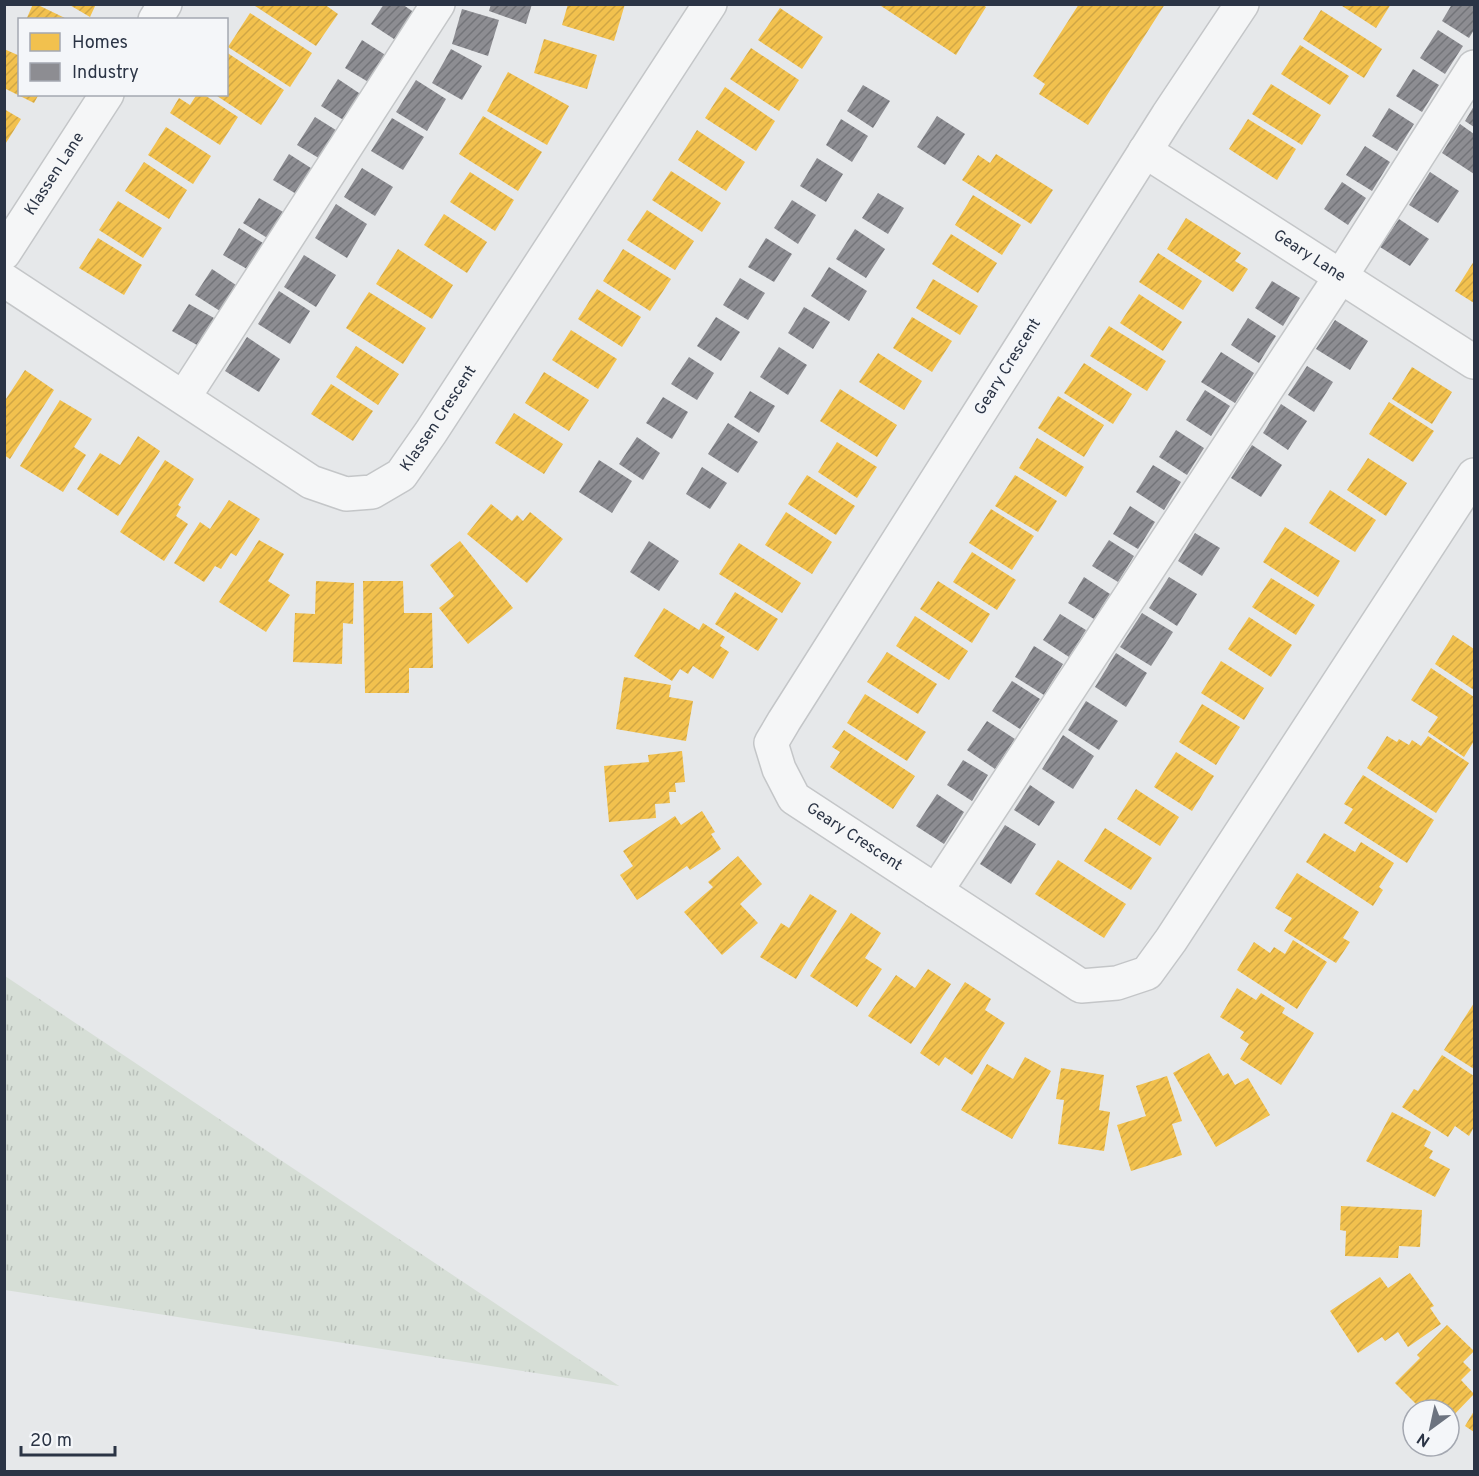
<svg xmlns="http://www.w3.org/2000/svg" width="1479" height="1476" font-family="Overpass,sans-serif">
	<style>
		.grass { fill: url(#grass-tufts) }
		.homes { fill: url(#homes-hatch) }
		.industry { fill: url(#industry-hatch) }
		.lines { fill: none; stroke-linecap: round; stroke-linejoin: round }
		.minor-casing { stroke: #c4c6c8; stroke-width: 36 }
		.minor { stroke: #f5f6f7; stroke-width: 33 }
		.labels { text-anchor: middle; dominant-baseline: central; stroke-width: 6; stroke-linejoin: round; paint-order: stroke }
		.street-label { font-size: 16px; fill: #2b3445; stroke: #f4f6f9 }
	</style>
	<defs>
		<pattern id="grass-tufts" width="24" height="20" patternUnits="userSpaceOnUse" patternTransform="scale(1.5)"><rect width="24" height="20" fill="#d6ded6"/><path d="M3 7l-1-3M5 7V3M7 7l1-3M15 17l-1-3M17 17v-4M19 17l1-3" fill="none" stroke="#b8bfb9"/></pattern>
		<pattern id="homes-hatch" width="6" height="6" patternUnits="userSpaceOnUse" patternTransform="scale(1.5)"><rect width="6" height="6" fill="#f2c14e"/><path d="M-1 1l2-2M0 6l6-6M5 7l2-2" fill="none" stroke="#d0a645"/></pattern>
		<pattern id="industry-hatch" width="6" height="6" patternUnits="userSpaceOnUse" patternTransform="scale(1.5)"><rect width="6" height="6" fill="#8d8d92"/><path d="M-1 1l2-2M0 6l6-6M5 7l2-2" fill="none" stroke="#737479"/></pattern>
	</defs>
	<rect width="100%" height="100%" fill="#e6e8ea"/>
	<polygon class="grass" points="5,976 619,1386 5,1290"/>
	<g class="homes">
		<polygon points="33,4 36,4 69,20 26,20"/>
		<polygon points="68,4 96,4 90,17"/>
		<polygon points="252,4 324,4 338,14 316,46"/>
		<polygon points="568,4 625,4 614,41 562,25"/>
		<polygon points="878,4 982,4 986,7 956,55"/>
		<polygon points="1079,4 1165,4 1088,125 1039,94 1045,84 1033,76"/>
		<polygon points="1339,4 1391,4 1376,28"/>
		<polygon points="780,8 823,37 802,69 758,40"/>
		<polygon points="1321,10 1382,49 1364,78 1303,39"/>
		<polygon points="250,13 312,53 290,87 228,47"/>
		<polygon points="544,39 597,55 587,89 534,73"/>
		<polygon points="1300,45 1349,76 1330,105 1281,74"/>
		<polygon points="751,48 799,80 779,111 730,79"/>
		<polygon points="4,49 20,56 20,94 39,94 34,103 4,88"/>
		<polygon points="226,52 284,90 261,125 214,94 226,94"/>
		<polygon points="508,72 569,106 547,145 487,111"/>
		<polygon points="1271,84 1321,115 1302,145 1252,114"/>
		<polygon points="725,87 775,121 756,151 705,118"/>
		<polygon points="197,94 203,94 238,117 220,145 170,113 179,98 190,105"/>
		<polygon points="4,109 21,119 4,146"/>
		<polygon points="483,116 542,152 518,191 459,154"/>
		<polygon points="1248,119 1296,149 1277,180 1229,149"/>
		<polygon points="166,127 211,156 193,184 148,155"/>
		<polygon points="697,130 745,162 726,191 678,160"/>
		<polygon points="996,154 1053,190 1031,224 962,180 978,155 990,163"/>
		<polygon points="144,162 187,190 169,219 125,191"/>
		<polygon points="671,171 721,203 702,232 652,200"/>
		<polygon points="470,172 514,200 495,231 450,202"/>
		<polygon points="973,195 1021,225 1002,255 955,225"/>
		<polygon points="118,201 162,228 143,258 99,230"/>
		<polygon points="647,210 694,241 675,270 627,240"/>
		<polygon points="444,214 487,242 467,273 424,245"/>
		<polygon points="1186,218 1241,253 1235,261 1248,269 1233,292 1167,249"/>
		<polygon points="951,234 997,263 978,293 932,264"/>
		<polygon points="98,238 142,265 124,295 79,268"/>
		<polygon points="398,249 453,285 432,319 376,284"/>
		<polygon points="623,249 671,279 650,311 603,281"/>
		<polygon points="1158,253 1202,281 1183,310 1139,282"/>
		<polygon points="1474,261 1474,303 1455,291"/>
		<polygon points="933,279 978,306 960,335 916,308"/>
		<polygon points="597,289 641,317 622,347 578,319"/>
		<polygon points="369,292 426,328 403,364 346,328"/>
		<polygon points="1139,294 1182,322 1163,351 1120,323"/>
		<polygon points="912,317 952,341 932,372 893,348"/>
		<polygon points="1109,326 1166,361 1147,391 1090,356"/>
		<polygon points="571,330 617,359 598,389 552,360"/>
		<polygon points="356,346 399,374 378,405 336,377"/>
		<polygon points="878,353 922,381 904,410 859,382"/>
		<polygon points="1084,363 1132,394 1113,424 1064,393"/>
		<polygon points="1412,367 1452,392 1432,424 1392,399"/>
		<polygon points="25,370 54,390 10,459 4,455 4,402"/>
		<polygon points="544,372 589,400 569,431 525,403"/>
		<polygon points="331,384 373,411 353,441 311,414"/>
		<polygon points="840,389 897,425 877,457 820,421"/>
		<polygon points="1058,396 1104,425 1084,457 1038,428"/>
		<polygon points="60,400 92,419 74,447 86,455 63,492 20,466"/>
		<polygon points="1389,402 1434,431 1413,462 1369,434"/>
		<polygon points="514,413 563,444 544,474 495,443"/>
		<polygon points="138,436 160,451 118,516 77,489 100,453 120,465"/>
		<polygon points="1037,438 1084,467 1066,497 1019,468"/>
		<polygon points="837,442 877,467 857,498 818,472"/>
		<polygon points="1368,458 1407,483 1386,516 1347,490"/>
		<polygon points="165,460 194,479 178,505 181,507 176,516 188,524 164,561 120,532"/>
		<polygon points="807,475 855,506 836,535 788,504"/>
		<polygon points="1015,475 1057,501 1038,532 995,506"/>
		<polygon points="1330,490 1376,520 1355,552 1309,523"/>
		<polygon points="229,500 260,519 236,556 231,553 221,569 215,566 204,582 174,563 200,522 210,529"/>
		<polygon points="491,504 512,521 517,515 523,521 530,512 563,539 527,583 467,534"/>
		<polygon points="991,509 1034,536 1012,570 969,543"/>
		<polygon points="786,512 832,542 812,574 765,545"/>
		<polygon points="1285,527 1340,561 1318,597 1263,562"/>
		<polygon points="259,540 284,554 268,581 290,595 266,632 219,602"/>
		<polygon points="460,541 513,608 468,644 439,608 454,596 430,565"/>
		<polygon points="739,543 801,583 782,613 719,574"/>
		<polygon points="972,552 1016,580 997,610 953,582"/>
		<polygon points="1271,578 1315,605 1296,635 1252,607"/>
		<polygon points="316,581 354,583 353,624 343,623 342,664 293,662 295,613 315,614"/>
		<polygon points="363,581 403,581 404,613 432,613 433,668 409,668 409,693 365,693"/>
		<polygon points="938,581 990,614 972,643 920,609"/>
		<polygon points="735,592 778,619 758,651 715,624"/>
		<polygon points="664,608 699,630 703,623 725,637 720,646 729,652 713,679 693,666 688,674 680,669 672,681 634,656"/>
		<polygon points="915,616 968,651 949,680 896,646"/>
		<polygon points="1249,617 1292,645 1271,677 1228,649"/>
		<polygon points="1453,635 1474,649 1474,690 1435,664"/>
		<polygon points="887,652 937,684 918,714 867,682"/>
		<polygon points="1221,661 1264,688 1244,720 1201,693"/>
		<polygon points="1431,668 1474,697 1474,741 1464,757 1428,732 1438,717 1411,700"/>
		<polygon points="624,677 671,685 669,697 693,701 686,741 616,729"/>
		<polygon points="865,694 926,732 907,761 847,723"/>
		<polygon points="1202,704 1240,727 1216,765 1179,742"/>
		<polygon points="844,730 915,776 893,809 830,767 840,752 832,747"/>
		<polygon points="1387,736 1397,742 1399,739 1409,745 1412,740 1421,746 1428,736 1469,763 1436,813 1367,768"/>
		<polygon points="682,751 685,782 675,783 676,792 669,792 670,803 655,804 656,818 609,822 604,766 649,762 648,755"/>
		<polygon points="1176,752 1214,776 1192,811 1154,787"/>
		<polygon points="1363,775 1434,820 1407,863 1344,823 1353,809 1344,804"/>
		<polygon points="1136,789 1179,817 1160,846 1117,819"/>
		<polygon points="702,811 715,832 711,834 721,849 690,870 687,866 637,900 620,875 633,866 623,851 675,816 681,825"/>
		<polygon points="1105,828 1152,858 1131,890 1084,861"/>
		<polygon points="1324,833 1355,852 1361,842 1394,863 1379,887 1383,890 1373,906 1306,862"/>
		<polygon points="738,856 762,884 740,904 758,923 722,955 684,912 713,887 708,882"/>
		<polygon points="1058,860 1126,904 1104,938 1035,894"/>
		<polygon points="1297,873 1359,912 1343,938 1350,942 1336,963 1284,931 1292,918 1275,908"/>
		<polygon points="810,894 837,911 796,979 760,957 781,923 789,928"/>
		<polygon points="851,913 881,933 865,958 882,969 857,1007 810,976"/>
		<polygon points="1293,940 1327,962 1297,1009 1237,970 1254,942 1270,953 1274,947 1285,954"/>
		<polygon points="928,969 951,984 911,1044 868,1016 896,975 915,988"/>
		<polygon points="965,982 991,999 985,1010 1005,1023 972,1075 945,1057 939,1066 920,1053"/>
		<polygon points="1237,988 1256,1000 1261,993 1285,1008 1282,1013 1314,1033 1281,1085 1240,1059 1249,1044 1240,1038 1244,1032 1220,1017"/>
		<polygon points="1474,1003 1474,1069 1444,1050"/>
		<polygon points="1209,1053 1223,1076 1228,1073 1235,1085 1248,1078 1270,1115 1216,1147 1173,1073"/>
		<polygon points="1442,1055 1474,1076 1474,1127 1469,1136 1455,1126 1448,1137 1402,1107 1414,1089 1418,1091"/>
		<polygon points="1025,1057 1051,1071 1012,1139 961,1110 987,1064 1013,1079"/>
		<polygon points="1061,1068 1104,1075 1099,1110 1110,1112 1104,1151 1058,1144 1064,1100 1056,1099"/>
		<polygon points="1167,1076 1182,1121 1172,1124 1182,1155 1131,1171 1117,1125 1146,1116 1136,1086"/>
		<polygon points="1392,1112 1431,1132 1424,1146 1433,1151 1429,1158 1450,1169 1435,1197 1366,1161"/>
		<polygon points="1341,1206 1422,1210 1420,1247 1399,1246 1398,1258 1345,1256 1346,1231 1340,1230"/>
		<polygon points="1410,1273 1434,1306 1430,1308 1441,1324 1408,1347 1398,1332 1385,1341 1382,1337 1358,1353 1330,1311 1380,1277 1388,1288"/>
		<polygon points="1447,1325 1474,1351 1463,1362 1471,1370 1461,1380 1474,1394 1449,1420 1449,1410 1422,1410 1395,1383 1420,1358 1417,1355"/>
		<polygon points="1474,1411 1474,1432 1465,1426"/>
	</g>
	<g class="industry">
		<polygon points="384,4 402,4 415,13 397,41 371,24"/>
		<polygon points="491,4 532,4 526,24 489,11"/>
		<polygon points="1452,4 1474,4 1474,30 1469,38 1442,21"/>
		<polygon points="462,9 499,20 488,56 452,44"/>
		<polygon points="1438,30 1463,46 1445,74 1420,58"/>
		<polygon points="362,40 387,56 370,83 345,68"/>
		<polygon points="451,49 482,66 462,100 432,83"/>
		<polygon points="1413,69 1439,85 1422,112 1396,96"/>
		<polygon points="338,79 362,95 345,121 321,106"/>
		<polygon points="416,80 446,99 427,131 396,112"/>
		<polygon points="863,85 890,101 873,128 847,111"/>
		<polygon points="1474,106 1474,127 1465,121"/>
		<polygon points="1389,108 1414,124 1397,151 1372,136"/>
		<polygon points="937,116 965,134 945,165 917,147"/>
		<polygon points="315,117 339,132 322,160 297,145"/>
		<polygon points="392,118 424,137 403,170 371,151"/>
		<polygon points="841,119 868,136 852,162 826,145"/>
		<polygon points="1460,124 1474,134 1474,174 1442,153"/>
		<polygon points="1365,146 1390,162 1372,191 1346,175"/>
		<polygon points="289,154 314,170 298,195 273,180"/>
		<polygon points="817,158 843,174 826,202 800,186"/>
		<polygon points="362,168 393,187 375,216 344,197"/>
		<polygon points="1430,172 1459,191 1438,223 1409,205"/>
		<polygon points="1342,182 1366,198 1348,225 1324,209"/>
		<polygon points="878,193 904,208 888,234 862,218"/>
		<polygon points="259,198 285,213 269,239 243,223"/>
		<polygon points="792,200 816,215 798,244 774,228"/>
		<polygon points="336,204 367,224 347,258 315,238"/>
		<polygon points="1399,219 1429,239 1410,266 1380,247"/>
		<polygon points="239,228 263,243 247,269 223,255"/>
		<polygon points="855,229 885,249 866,278 836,259"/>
		<polygon points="766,238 792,254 774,282 748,267"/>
		<polygon points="304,255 336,275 316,307 284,287"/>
		<polygon points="829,267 867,291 849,321 811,296"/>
		<polygon points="212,269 236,285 220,311 195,295"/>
		<polygon points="740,278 765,293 748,320 723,305"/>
		<polygon points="1272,281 1300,298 1283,326 1255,308"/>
		<polygon points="279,291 310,311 290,344 258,324"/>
		<polygon points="189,304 214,318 197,345 172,331"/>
		<polygon points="804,307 830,322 813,349 788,333"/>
		<polygon points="716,317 740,332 721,361 697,346"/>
		<polygon points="1248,318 1276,336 1259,363 1231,345"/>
		<polygon points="1335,320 1368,341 1350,370 1316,349"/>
		<polygon points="247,337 280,359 259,392 225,371"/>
		<polygon points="779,347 807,365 788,395 760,377"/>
		<polygon points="1221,352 1254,373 1235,403 1201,382"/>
		<polygon points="689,357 714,373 697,400 671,384"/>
		<polygon points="1307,366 1333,382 1314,412 1288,395"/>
		<polygon points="1205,390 1230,406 1211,436 1186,420"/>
		<polygon points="750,391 775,406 759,433 734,417"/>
		<polygon points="663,397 688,412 672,439 646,423"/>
		<polygon points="1281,404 1307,421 1288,450 1263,433"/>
		<polygon points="728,423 758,442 738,473 708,454"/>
		<polygon points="1176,430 1204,448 1187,475 1159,457"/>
		<polygon points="637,437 660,453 643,480 619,464"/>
		<polygon points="1252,445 1282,465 1261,497 1231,478"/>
		<polygon points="599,460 632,481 612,513 579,492"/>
		<polygon points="1153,465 1181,482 1164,510 1136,492"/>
		<polygon points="702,467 727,483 710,509 686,494"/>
		<polygon points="1130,506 1155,522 1138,549 1113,534"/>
		<polygon points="1195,533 1220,548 1202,576 1178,561"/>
		<polygon points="1109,540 1134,556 1118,582 1092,566"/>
		<polygon points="649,541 679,561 659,591 630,572"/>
		<polygon points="1084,577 1110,594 1094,619 1068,603"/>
		<polygon points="1169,577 1197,594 1177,626 1149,608"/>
		<polygon points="1142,613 1173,632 1151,666 1120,647"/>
		<polygon points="1060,614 1086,630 1069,657 1043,640"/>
		<polygon points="1034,646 1063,664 1044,695 1015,677"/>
		<polygon points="1116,653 1147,673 1126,707 1095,687"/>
		<polygon points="1012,681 1040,699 1020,729 992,711"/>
		<polygon points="1086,701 1118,721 1099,750 1068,730"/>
		<polygon points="987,721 1015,739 995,769 967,750"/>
		<polygon points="1063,735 1094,756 1073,789 1042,769"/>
		<polygon points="963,760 988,775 972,801 947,785"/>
		<polygon points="1030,785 1055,802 1039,826 1014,810"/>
		<polygon points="937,794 964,812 944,844 916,826"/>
		<polygon points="1005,825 1036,844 1011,884 980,864"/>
	</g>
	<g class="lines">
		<defs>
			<g id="minor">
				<path id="s1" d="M1242,4L1168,115L784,721L771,743L779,769L794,798L1081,986L1117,983L1147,973L1171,940L1474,475"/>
				<polyline points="155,20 165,4"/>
				<path id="s2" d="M1145,151L1474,362"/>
				<path id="s3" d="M4,253L107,94"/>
				<path id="s4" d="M4,280L311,482L346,494L372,492L401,475L431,432L710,4"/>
				<polyline points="184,397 438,4"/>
				<polyline points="936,891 1341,276 1474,67"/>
			</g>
		</defs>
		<use href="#minor" class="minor-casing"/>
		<use href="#minor" class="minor"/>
	</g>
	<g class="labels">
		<g class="street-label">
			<text stroke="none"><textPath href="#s3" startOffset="94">Klassen Lane</textPath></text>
			<text stroke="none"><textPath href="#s2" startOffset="195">Geary Lane</textPath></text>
			<text transform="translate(1008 367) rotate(-58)">Geary Crescent</text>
			<text stroke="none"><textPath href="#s4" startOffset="532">Klassen Crescent</textPath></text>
			<text stroke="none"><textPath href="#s1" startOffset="1008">Geary Crescent</textPath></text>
		</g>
	</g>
	<rect width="1479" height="1476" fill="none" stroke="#2b3445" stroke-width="12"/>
	<rect x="18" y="18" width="210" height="78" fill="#f4f6f9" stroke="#a4a8b1" stroke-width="1.5"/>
	<rect x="30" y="33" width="30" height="18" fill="#f2c14e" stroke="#a4a8b1" stroke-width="1.5"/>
	<text x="72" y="48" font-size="18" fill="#2b3445">Homes</text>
	<rect x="30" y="63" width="30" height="18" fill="#8d8d92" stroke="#a4a8b1" stroke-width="1.5"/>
	<text x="72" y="78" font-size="18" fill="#2b3445">Industry</text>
	<g transform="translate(1431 1428) rotate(213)"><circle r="28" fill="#f4f6f9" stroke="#a4a8b1" stroke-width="1.5"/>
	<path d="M0-4.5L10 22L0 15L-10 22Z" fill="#6c737f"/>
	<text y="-9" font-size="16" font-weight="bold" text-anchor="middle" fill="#2b3445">N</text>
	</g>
	<path d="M21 1446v9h94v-9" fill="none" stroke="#2b3445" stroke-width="3"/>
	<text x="30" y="1446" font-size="18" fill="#2b3445" stroke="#f4f6f9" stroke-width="4.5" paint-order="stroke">20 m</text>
</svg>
